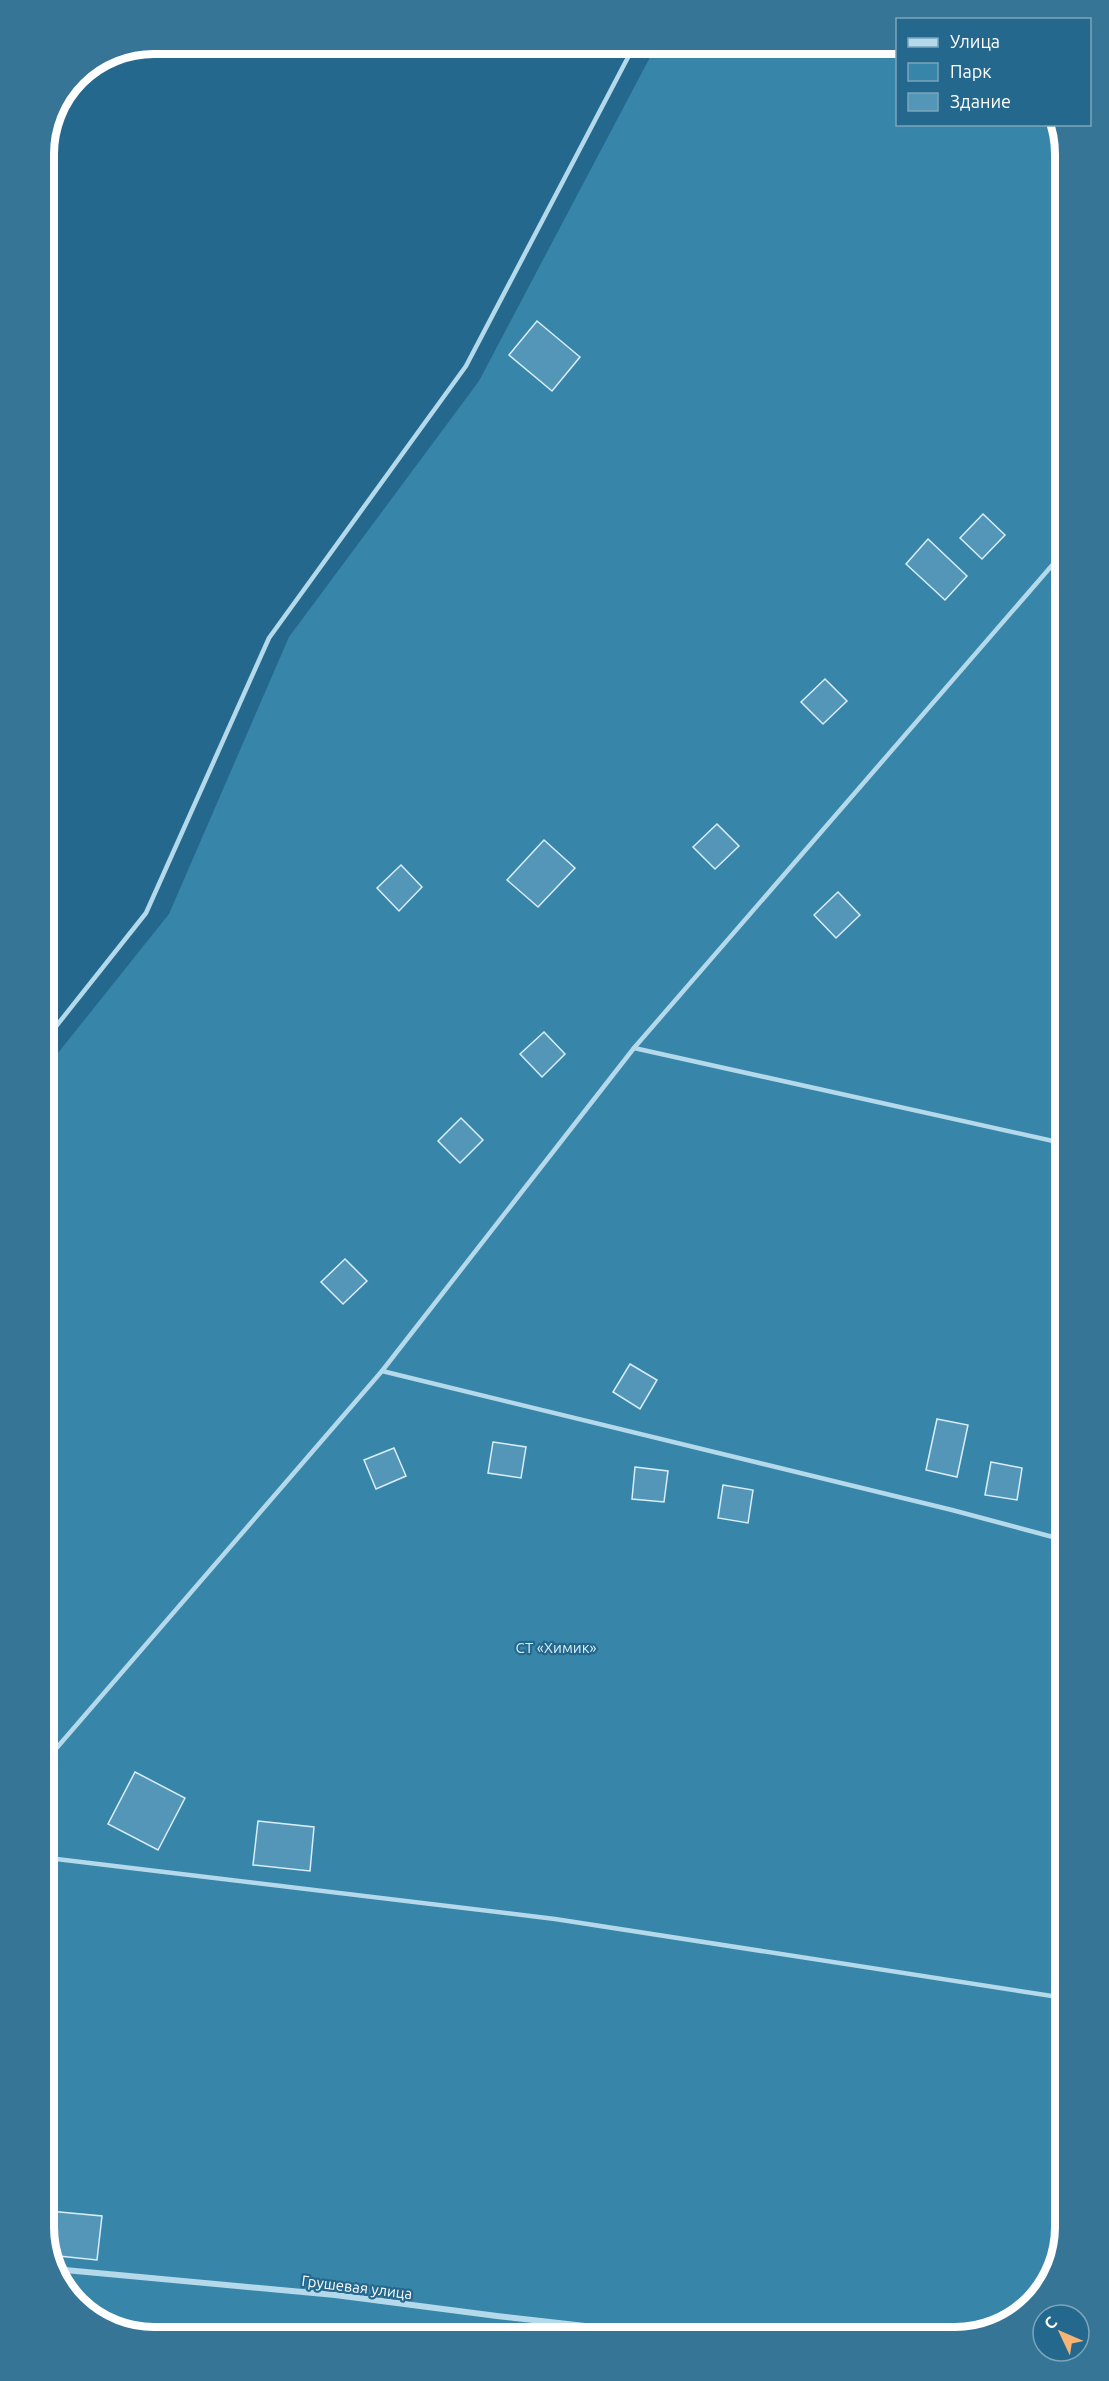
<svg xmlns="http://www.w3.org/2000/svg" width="1109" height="2381" font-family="Ubuntu,sans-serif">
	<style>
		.green { fill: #3885aa }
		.building { fill: #5496b8; stroke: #d8eef8; stroke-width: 1.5 }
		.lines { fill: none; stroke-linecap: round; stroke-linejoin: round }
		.service { stroke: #b3d9eb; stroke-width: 4.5 }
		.minor { stroke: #b3d9eb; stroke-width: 6 }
		.labels { text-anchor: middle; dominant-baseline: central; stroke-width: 4.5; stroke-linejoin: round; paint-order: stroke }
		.park-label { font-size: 15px; fill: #d8eef8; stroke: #24698d }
		.street-label { font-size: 15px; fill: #fff; stroke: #24698d }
		.rim { fill: none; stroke: #fff; stroke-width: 8 }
	</style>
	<rect width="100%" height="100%" fill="#24698d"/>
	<polygon class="green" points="657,44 897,44 898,124 1060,125 1065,2227 1043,2294 991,2332 147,2337 87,2315 49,2263 46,1068 169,914 289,637 479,381"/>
	<g class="building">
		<polygon points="537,321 580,357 552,391 509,355"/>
		<polygon points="983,514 1005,535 982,559 960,538"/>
		<polygon points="928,539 967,576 945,600 906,564"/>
		<polygon points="825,679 847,701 823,724 801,702"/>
		<polygon points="717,824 739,846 715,869 693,847"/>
		<polygon points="544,840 575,868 538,907 507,880"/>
		<polygon points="401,865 422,887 399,911 377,888"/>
		<polygon points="838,892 860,915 836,938 814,915"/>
		<polygon points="544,1032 565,1054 542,1077 520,1054"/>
		<polygon points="461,1118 483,1140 460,1163 438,1141"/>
		<polygon points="345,1259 367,1281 343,1304 321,1282"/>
		<polygon points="630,1364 657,1380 640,1409 613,1392"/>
		<polygon points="937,1419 968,1425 957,1477 926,1470"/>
		<polygon points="493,1442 526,1447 521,1478 488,1473"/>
		<polygon points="394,1448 406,1476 376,1489 364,1460"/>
		<polygon points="991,1462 1022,1468 1017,1500 985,1495"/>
		<polygon points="635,1467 668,1471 664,1502 632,1499"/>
		<polygon points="723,1485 753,1490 748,1523 718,1518"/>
		<polygon points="135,1772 185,1798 158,1850 108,1824"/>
		<polygon points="258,1821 314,1827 310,1871 253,1865"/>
		<polygon points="49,2211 102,2216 97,2260 49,2255"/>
	</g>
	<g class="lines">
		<g class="service">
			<polyline points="70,88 93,65"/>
			<polyline points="46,1039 146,913 269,638 466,366 635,44"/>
			<polyline points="634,1048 1062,1143"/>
			<polyline points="382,1371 952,1510 1064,1540"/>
			<polyline points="48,1758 382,1371 634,1048 1061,555"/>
			<polyline points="48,1858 555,1919 1065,1998"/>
		</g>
		<polyline class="minor" points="54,2269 335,2295 497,2316 656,2334"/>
	</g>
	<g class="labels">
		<g class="park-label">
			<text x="556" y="1647">СТ «Химик»</text>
		</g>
		<g class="street-label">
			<text transform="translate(357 2287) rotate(7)">Грушевая улица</text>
		</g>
	</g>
	<path d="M0 0H1109V2381H0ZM154 54H955A100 100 0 0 1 1055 154V2227A100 100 0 0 1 955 2327H154A100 100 0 0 1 54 2227V154A100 100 0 0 1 154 54Z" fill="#367596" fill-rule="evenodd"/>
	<path class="rim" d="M154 54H955A100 100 0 0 1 1055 154V2227A100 100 0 0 1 955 2327H154A100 100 0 0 1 54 2227V154A100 100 0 0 1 154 54Z"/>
	<rect x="896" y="18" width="195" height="108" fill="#24698d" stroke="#7ca5bb" stroke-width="1.5"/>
	<rect x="908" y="38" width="30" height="9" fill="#b3d9eb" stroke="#7ca5bb" stroke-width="1.5"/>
	<text x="950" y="48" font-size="18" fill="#ffffff">Улица</text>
	<rect x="908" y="63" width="30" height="18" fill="#3885aa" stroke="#7ca5bb" stroke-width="1.5"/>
	<text x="950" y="78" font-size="18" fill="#ffffff">Парк</text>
	<rect x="908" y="93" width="30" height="18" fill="#5496b8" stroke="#7ca5bb" stroke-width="1.5"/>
	<text x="950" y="108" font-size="18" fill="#ffffff">Здание</text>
	<g transform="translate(1061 2333) rotate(314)"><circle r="28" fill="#24698d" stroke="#7ca5bb" stroke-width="1.5"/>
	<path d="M0-4.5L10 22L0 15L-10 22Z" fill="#f6b576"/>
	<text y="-9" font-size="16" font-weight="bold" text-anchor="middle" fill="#ffffff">С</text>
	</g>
</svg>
